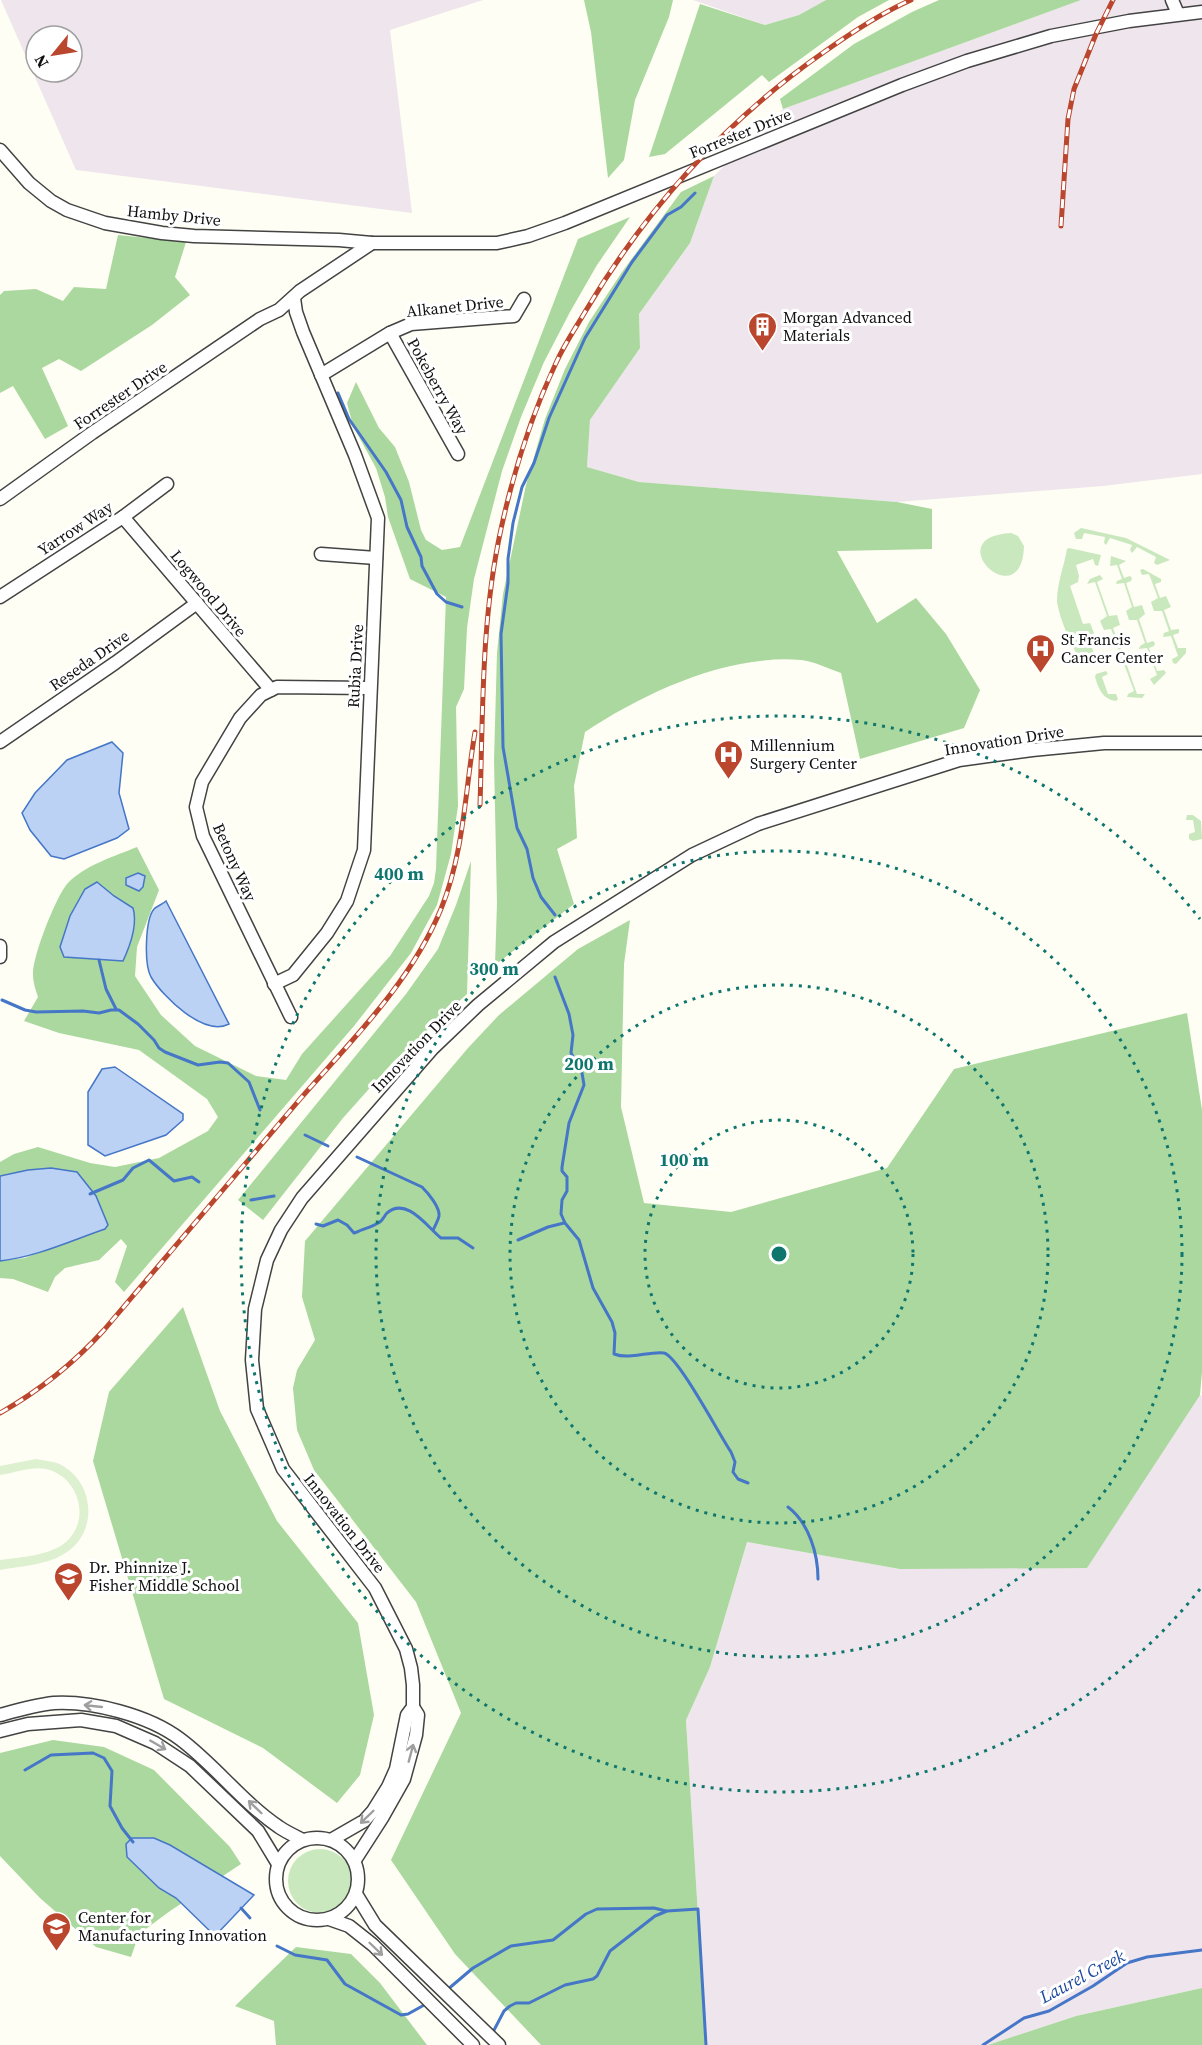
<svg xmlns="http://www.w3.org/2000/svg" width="1202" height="2045" font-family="'Source Serif 4',serif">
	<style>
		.industrial { fill: #eee5ed; fill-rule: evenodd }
		.green { fill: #cae8be }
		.forest { fill: #abd89e; fill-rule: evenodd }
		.pitch { fill: #ddf0cf }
		.water { fill: #bbd2f4; stroke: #4576c7; stroke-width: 1.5 }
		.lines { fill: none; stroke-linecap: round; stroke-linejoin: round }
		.stream { stroke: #4576c7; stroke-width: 3 }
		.minor-casing { stroke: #434343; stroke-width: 15 }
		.minor { stroke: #fff; stroke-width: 12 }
		.rail-casing { stroke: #bb462e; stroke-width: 5 }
		.rail { stroke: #fff; stroke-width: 3; stroke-dasharray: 9; stroke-linecap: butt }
		.oneway { stroke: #9f9f9f }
		.ring { fill: none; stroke: #0f766e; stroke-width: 3; stroke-dasharray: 3 6 }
		.labels { text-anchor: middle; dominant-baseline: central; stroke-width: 6; stroke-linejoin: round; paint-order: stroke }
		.street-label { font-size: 16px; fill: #101010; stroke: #fff }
		.poi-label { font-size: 16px; fill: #101010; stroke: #fff; text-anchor: start }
		.water-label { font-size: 18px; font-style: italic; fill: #1e499d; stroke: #fff }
		.centre { fill: #0f766e; stroke: #fff; stroke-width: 3 }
		.ring-label { font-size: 18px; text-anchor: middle; font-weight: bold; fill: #0f766e; stroke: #fff; stroke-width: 6; stroke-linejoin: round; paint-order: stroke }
	</style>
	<rect width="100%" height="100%" fill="#fefef4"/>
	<g class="industrial">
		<path d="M1,0H483L390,30L412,213L76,170ZM36,36H72V72H36Z"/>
		<polygon points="693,0 826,0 799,15 765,25"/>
		<polygon points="1081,0 1202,0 1202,474 1103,486 897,502 639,482 587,467 590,420 640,348 639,314 690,243 714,176 783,109"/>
		<polygon points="1200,1395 1202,1396 1202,1988 1076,2016 988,2045 706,2045 686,1719 710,1667 747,1542 900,1569"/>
	</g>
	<g class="green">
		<polygon points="1081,528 1126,538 1170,560 1157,565 1154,563 1156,557 1137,547 1132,553 1130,550 1132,545 1110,538 1106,545 1104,543 1105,537 1084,533 1082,539 1076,539 1074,533"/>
		<path d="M1011,533L1018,536L1024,546C1022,618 936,537 1011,533Z"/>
		<path d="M1069,548L1101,555L1098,566L1095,565L1093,559L1076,565L1079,576L1078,582L1070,586L1083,624L1090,623L1094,633L1088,637L1096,659L1101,657L1104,659L1102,662C1096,664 1090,666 1084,662C1074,656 1058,614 1057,601C1057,584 1064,566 1067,549Z"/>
		<polygon points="1111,556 1126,561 1119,565 1124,578 1130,576 1132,578 1131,581 1126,583 1134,607 1142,605 1145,614 1139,619 1147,643 1153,641 1155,643 1154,646 1149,648 1157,671 1164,670 1166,673 1154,685 1150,679 1157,675 1147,648 1139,649 1140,646 1145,643 1137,620 1129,620 1126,611 1132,607 1124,583 1116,584 1117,581 1122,579 1117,565 1110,566"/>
		<polygon points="1143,569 1161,579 1161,582 1155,584 1160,598 1166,596 1171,607 1164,610 1171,630 1179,629 1179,633 1173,635 1178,648 1186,648 1186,653 1176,664 1173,663 1172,659 1178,656 1171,636 1163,637 1164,633 1169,631 1162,611 1154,611 1151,602 1158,598 1149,574 1142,575 1140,570"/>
		<polygon points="1100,575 1103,579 1097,582 1109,616 1117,615 1120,625 1113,628 1123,655 1131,655 1130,658 1125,660 1137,694 1145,694 1142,698 1127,697 1128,694 1134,691 1123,661 1115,661 1115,658 1121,656 1111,629 1104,630 1100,621 1107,616 1095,582 1087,584 1090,579"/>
		<path d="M1106,671L1108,674L1102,677L1108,694H1116L1118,699L1116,701C1102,699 1099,689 1095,677L1096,674Z"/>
		<polygon points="1187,815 1193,815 1201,821 1202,839 1193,841 1189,839 1189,834 1195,832 1193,820 1186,820"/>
		<circle cx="320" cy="1881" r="32"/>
	</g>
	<g class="forest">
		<polygon points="584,0 673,0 669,17 635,100 624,160 608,178 591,32"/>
		<polygon points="826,0 889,0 858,17 769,82 762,75 665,154 649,157 700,4 765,25 799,15"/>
		<polygon points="939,0 1081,0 783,109 780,99 854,44 912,12"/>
		<path d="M714,176L690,243L639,314L640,348L590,420L587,467L639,482L897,502L932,509V549L837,551L877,623L916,598L946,634L980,690L964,728L860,759L841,673C829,669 814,661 801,660C728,654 645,692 585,732L574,786L577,838L557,849L574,904L495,965L497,903L494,760L497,653L503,594L526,485L545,419L565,369L589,322L622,272L681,192Z"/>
		<path d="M630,217L597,265L570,312L544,362L521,417L502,471L474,579L467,628L464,689L456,707L458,806L451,854L437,905L411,953L354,1026L124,1292L115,1282L127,1246L121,1239L99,1260L65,1268L55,1277L48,1292L13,1279L0,1278V1261L25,1258L64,1242L77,1172C50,1168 27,1170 0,1176V1162L14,1154L38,1147L90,1163L115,1167L159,1158L208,1131L218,1117L207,1099L139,1050L59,1033L24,1021L38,997C36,991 33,982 33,975C32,957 56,897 67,884C85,865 113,857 137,847L159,890L137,947L135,976L161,1015L195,1046L256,1076L286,1080L302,1054L390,956L429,896L434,883L436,869L446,597L410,579L388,517L385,497L376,468L353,426L347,403L356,382L379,428L395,447L409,482L421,530L426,540L442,550L460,547L578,239ZM97,883L114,896L133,908L135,917L129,948Z"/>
		<polygon points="118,235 186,242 175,277 190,295 152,325 81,371 59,359 42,368 68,426 45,439 13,386 0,393 0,295 4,291 36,289 63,301 74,287 106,289"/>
		<polygon points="471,861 467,994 393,1062 343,1118 263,1220 238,1200 406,994 438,949 456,905"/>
		<polygon points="630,920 624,964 621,1107 644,1203 731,1212 887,1168 954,1069 1187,1013 1202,1110 1202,1372 1200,1395 1087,1568 900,1569 747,1542 710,1667 686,1720 706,2045 541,2045 455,1954 391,1860 461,1713 416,1602 314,1470 297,1430 293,1388 297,1370 315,1340 302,1297 305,1241 468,1048 499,1015 578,949"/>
		<polygon points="183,1307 220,1411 277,1521 358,1623 374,1715 360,1775 337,1803 263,1748 164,1699 93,1461 109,1392"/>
		<polygon points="53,1740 104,1747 154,1770 230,1847 241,1864 170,1911 139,1934 131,1957 96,1947 40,1898 0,1856 0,1753"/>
		<polygon points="296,1947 351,1954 380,1983 427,2045 276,2045 274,2021 235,2006"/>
		<polygon points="1202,1988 1202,2045 988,2045 1076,2016"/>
	</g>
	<path class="pitch" d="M36,1459C45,1461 55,1461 63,1466C94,1484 98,1531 67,1552C49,1565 21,1566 0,1570V1560C20,1557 50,1556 66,1542C92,1519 78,1476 46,1469C32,1466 14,1473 0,1475V1466Z"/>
	<g class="water">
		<polygon points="112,742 123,753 119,793 129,829 117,838 64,859 51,856 30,830 22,813 35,793 67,760"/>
		<polygon points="138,873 145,876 143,887 139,891 126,885 126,878"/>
		<path d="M97,882L114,896L133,908C138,925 130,946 123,961L64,957L60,947L70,916L85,889Z"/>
		<path d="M166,901L229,1024C204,1037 163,997 151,977C144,964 145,920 154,909C157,906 163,904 166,901Z"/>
		<polygon points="115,1067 183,1114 183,1120 166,1135 105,1156 88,1145 88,1092 102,1069"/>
		<path d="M51,1168L77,1172L96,1196L108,1225L105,1229C70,1241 36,1257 0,1261V1176L28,1170Z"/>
		<polygon points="132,1838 154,1838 170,1845 254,1895 215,1936 176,1898 159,1888 127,1857 126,1844"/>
	</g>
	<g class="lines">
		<g class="stream">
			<polyline points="338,393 349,419 386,472 401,500 407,527 421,557 422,566 437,594 446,602 462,607"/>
			<polyline points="555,915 541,897 533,878 527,849 517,828 503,747 501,634 508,583 508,559 513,523 522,487 534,463 549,418 585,338 632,262 667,215 681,207 695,193"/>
			<polyline points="99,960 106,989 116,1009"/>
			<path d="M555,977L569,1014L573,1035L571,1053L582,1073L584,1085L569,1123L562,1167V1171L567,1177V1191L562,1200L561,1214L565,1223L579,1240L593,1288L612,1322L615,1333L614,1354C630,1360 649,1351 664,1353C678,1356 720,1436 731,1452L735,1462L733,1472L738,1479L748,1483"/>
			<polyline points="2,1000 25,1010 36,1012 83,1011 99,1013 111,1010 119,1010 138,1024 154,1040 159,1048 165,1052 198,1065 220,1062 228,1063 249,1082 260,1110"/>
			<polyline points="305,1135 328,1146"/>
			<path d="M357,1157L422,1187C428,1193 440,1207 439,1216C438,1221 435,1226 433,1230"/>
			<polyline points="90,1194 123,1180 133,1168 149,1160 174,1181 192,1177 199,1182"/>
			<polyline points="251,1200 274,1196"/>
			<path d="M316,1224L323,1226L338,1220L347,1225L354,1233L357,1232C363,1229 372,1227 378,1223C383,1221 384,1216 387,1213C407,1196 428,1228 441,1238H458L473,1248"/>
			<polyline points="518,1240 548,1227 564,1223"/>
			<path d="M788,1507C809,1523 818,1554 818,1579"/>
			<polyline points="25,1770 51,1755 93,1753 104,1758 112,1771 110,1806 122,1828 133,1842"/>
			<polyline points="241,1908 250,1918"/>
			<polyline points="277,1946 295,1955 327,1960 345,1984 401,2015 408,2014 426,2004"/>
			<polyline points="447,1990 473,1968 511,1946 553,1940 586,1914 597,1909 654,1908 666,1911"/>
			<polyline points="492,2034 504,2011 510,2006 516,2003 529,2003 565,1985 593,1979 597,1976 610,1951 655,1916 667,1911 698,1909 706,2045"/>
			<polyline points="983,2045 1024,2018 1049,2011 1093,1986 1127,1963 1147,1957 1202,1950"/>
		</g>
		<defs>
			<g id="minor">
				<polyline points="1172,0 1178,14"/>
				<polyline points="0,150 29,183 51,201 67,210 105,223 162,233 194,236 339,240 372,243 497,243 528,236 565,223 902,85 967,61 1051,36 1129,21 1202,12"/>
				<polyline points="390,333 458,454"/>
				<polyline points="321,375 390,333 411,324 514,316 524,299"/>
				<polyline points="0,499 92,433 260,319 279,310 300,291 372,243"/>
				<polyline points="123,517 271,690"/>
				<polyline points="321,554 376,558"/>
				<polyline points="0,597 123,517 167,484"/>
				<polyline points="0,742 115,663 197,603"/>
				<polyline points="0,946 0,957"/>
				<polyline points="274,984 293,975 327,933 347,901 364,850 378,518 355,455 303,332 296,312 294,298"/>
				<polyline points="291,1017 203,836 196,807 202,782 240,718 261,695 277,687 370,688"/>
				<path d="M0,1715C18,1710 35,1705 54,1703C92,1701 148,1715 180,1739C215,1765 242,1802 279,1827C286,1832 295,1836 303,1840"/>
				<polyline points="0,1731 28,1724 81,1720 116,1726 155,1743 190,1766 258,1831 278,1864"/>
				<circle cx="317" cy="1879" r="41"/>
				<polyline points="331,1840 364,1821 373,1811 388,1787 396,1769 407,1715 413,1707 413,1685 411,1668 406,1649 375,1588 283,1469 257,1409 252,1360 255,1309 267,1260 281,1230 302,1198 432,1049 478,1005 554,942 692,855 758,824 959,760 1032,750 1104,743 1202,743"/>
				<polyline points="355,1860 382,1818 404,1779 416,1735 418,1715 413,1707"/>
				<polyline points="356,1894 375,1925 499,2045"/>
				<polyline points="329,1919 349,1926 373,1945 473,2045"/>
			</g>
		</defs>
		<use href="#minor" class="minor-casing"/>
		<use href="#minor" class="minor"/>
		<defs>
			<g id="rail">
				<polyline points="1061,226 1068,119 1074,89 1096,34 1113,0"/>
				<path d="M480,805C483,713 481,620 501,529C513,474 532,414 556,363C564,345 575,329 585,312C646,209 725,121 824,52C851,33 881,13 911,0"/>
				<path d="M0,1413C39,1391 74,1363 104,1330C170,1253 235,1175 301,1098C352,1040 411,982 441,909C464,853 465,791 475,732"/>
			</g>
		</defs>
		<use href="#rail" class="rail-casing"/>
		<use href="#rail" class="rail"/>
	</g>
	<defs><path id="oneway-shaft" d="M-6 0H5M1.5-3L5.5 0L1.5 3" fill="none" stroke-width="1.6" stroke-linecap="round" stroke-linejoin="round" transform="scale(1.5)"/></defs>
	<g class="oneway">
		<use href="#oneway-shaft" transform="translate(93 1706) rotate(-174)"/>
		<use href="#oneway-shaft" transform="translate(158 1745) rotate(30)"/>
		<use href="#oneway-shaft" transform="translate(411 1753) rotate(-75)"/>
		<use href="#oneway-shaft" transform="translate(255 1807) rotate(-136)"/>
		<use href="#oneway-shaft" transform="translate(367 1817) rotate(136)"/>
		<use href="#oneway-shaft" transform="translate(376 1949) rotate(44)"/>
	</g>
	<g class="ring">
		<circle cx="779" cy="1254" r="134"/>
		<circle cx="779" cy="1254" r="269"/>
		<circle cx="779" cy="1254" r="403"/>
		<path d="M1200 1589A538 538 0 1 1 1200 919"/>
	</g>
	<defs>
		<symbol id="building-pin" viewBox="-11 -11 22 30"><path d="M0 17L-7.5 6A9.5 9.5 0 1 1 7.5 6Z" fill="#bb462e" stroke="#fff"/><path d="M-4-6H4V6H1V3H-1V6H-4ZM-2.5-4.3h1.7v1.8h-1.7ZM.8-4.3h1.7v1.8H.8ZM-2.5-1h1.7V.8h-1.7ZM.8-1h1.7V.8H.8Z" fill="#fff"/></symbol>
		<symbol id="hospital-pin" viewBox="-11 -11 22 30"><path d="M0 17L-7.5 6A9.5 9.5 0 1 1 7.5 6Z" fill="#bb462e" stroke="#fff"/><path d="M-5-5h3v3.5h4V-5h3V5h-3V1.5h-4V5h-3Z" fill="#fff"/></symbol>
		<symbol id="school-pin" viewBox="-11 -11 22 30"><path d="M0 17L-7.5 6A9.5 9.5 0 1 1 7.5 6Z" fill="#bb462e" stroke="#fff"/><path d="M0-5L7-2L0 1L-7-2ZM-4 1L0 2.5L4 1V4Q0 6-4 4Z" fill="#fff"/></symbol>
		<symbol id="university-pin" viewBox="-11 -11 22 30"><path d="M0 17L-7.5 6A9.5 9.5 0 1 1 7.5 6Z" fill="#bb462e" stroke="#fff"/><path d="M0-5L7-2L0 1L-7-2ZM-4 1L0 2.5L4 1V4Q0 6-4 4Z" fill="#fff"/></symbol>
	</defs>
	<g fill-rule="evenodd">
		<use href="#building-pin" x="746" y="310" width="33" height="45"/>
		<use href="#hospital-pin" x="1024" y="632" width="33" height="45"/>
		<use href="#hospital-pin" x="712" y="738" width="33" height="45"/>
		<use href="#school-pin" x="52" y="1560" width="33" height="45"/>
		<use href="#university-pin" x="40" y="1910" width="33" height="45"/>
	</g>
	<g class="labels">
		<g class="street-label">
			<text transform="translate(740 133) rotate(-22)">Forrester Drive</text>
			<text transform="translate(174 215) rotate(6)">Hamby Drive</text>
			<text transform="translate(455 306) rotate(-6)">Alkanet Drive</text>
			<text transform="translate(438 386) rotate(61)">Pokeberry Way</text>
			<text transform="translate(120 395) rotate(-34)">Forrester Drive</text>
			<text transform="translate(75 528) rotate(-33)">Yarrow Way</text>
			<text transform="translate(209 593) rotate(50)">Logwood Drive</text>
			<text transform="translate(89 660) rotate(-35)">Reseda Drive</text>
			<text transform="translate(355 666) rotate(-87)">Rubia Drive</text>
			<text transform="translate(1004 740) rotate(-9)">Innovation Drive</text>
			<text transform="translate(235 862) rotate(66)">Betony Way</text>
			<text transform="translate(416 1046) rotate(-46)">Innovation Drive</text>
			<text transform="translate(345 1523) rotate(52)">Innovation Drive</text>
		</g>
		<g class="poi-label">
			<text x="783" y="317">Morgan Advanced<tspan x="783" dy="18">Materials</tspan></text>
			<text x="1061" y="639">St Francis<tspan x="1061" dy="18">Cancer Center</tspan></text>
			<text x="750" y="745">Millennium<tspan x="750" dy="18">Surgery Center</tspan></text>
			<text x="89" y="1567">Dr. Phinnize J.<tspan x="89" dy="18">Fisher Middle School</tspan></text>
			<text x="78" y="1917">Center for<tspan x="78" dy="18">Manufacturing Innovation</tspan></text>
		</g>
		<g class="water-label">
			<text transform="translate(1082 1976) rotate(-28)">Laurel Creek</text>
		</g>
	</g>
	<circle cx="779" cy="1254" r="9" class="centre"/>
	<g class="ring-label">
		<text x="399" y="880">400 m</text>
		<text x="494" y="975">300 m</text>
		<text x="589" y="1070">200 m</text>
		<text x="684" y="1166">100 m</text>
	</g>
	<g transform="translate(54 54) rotate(240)"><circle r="28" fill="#ffffff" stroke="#9f9f9f" stroke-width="1.5"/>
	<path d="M0-4.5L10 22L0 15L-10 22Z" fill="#bb462e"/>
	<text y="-9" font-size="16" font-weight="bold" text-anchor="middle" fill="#101010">N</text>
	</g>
</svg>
